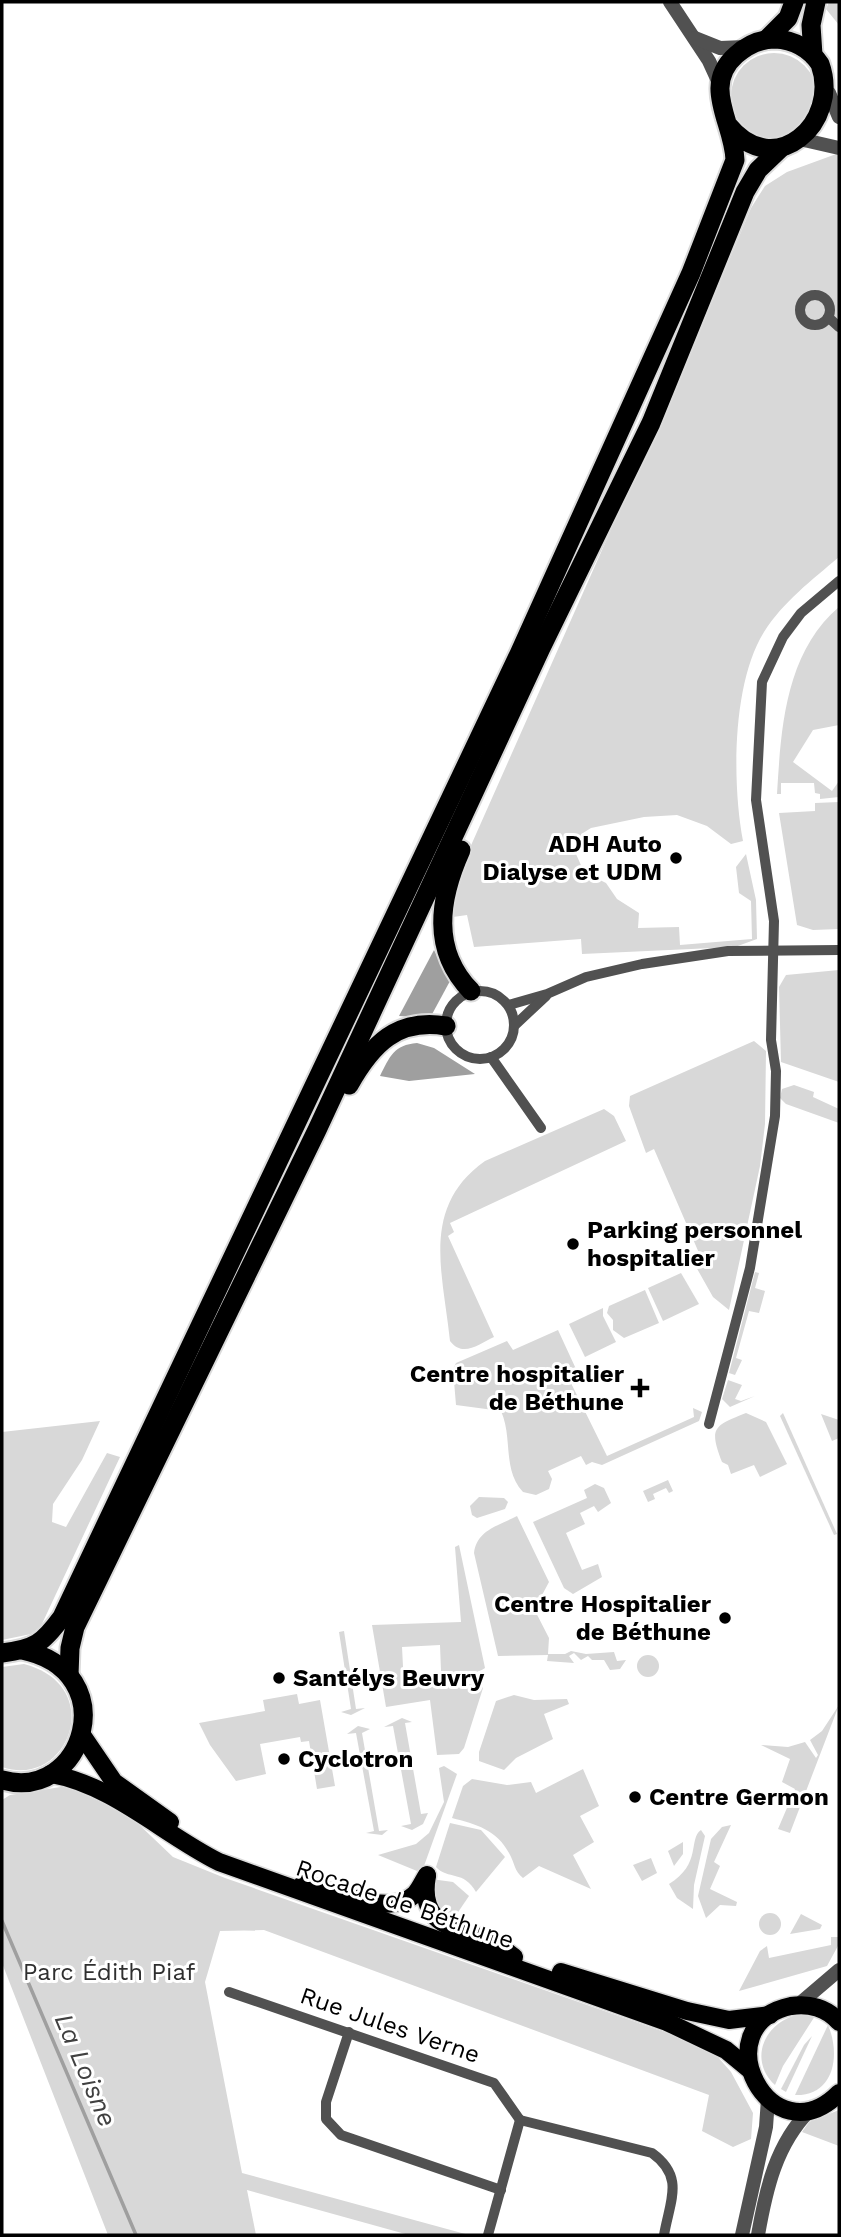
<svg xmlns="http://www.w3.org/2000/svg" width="841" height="2237" font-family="'Work Sans',sans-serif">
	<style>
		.green { fill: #d8d8d8 }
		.water { fill: #9f9f9f }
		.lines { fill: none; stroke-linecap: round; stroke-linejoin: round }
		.stream { stroke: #9f9f9f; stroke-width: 3.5 }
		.primary-casing { stroke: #dbdbdb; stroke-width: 21 }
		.trunk-casing { stroke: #dbdbdb; stroke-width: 23 }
		.minor { stroke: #515151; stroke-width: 10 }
		.tertiary { stroke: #515151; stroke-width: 14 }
		.primary { stroke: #000; stroke-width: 18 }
		.trunk { stroke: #000; stroke-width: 19 }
		.poi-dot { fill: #000; stroke: #fff; stroke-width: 2.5 }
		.labels { text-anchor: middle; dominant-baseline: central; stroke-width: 6; stroke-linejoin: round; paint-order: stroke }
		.poi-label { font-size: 24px; font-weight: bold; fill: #000; stroke: #fff; text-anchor: start }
		.street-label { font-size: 24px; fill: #000; stroke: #fff }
		.park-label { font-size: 24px; fill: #2f2f2f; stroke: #fff }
		.water-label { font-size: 26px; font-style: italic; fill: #404040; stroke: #fff }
	</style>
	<rect width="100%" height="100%" fill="#fff"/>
	<g class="green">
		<polygon points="829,2 839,2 839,25 826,9"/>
		<circle cx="774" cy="96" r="43"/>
		<path d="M839,153V557C812,580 783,602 764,632C732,683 732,783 743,841L731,844L707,826L677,815L644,817L591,828L583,833L576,854L584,872L606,883L617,899L639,913L638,928L679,927L680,945L752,939L751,901L739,893L736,867L746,854L756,900L757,939L735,947L582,954L581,939L474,947L467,915L446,918L461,868L708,311L751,208L765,186L787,172Z"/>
		<path d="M839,607V725L813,730L793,762L832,791L839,781V797L820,799V794L815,793L814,783H781V794H777C781,729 785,653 839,607Z"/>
		<polygon points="839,802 839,929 813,930 797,925 779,813 815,811 815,803"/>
		<polygon points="839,970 839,1082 781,1062 779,987 786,975"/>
		<polygon points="754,1041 766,1051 765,1124 760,1166 729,1310 713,1297 691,1258 699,1253 654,1149 646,1153 629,1106 630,1096"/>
		<polygon points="794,1085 814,1092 813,1097 839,1109 839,1123 786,1104 780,1098 782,1089"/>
		<path d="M604,1109L614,1116L626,1141L450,1223L454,1232L448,1236L494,1337C479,1344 463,1358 450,1341C443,1273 420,1207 485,1161Z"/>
		<polygon points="755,1272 759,1273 755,1288 765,1291 759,1313 749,1311 736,1358 742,1360 735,1375 729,1373"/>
		<polygon points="681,1273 699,1304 663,1321 648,1288"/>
		<polygon points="645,1290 659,1323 624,1338 613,1330 613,1320 607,1313 609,1306"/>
		<polygon points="603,1308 603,1316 616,1342 585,1357 569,1324"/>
		<path d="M558,1330L576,1369L567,1375L607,1456L694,1417L693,1408L702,1412L699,1421L602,1465L592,1462L586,1465L581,1456L548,1471L552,1479L549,1489L536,1495L523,1492C502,1469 513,1438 501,1411L456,1405L453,1369L456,1363L507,1341L513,1350Z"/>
		<polygon points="728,1380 742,1385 735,1399 741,1401 755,1396 730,1407 722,1399"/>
		<path d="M746,1413L766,1422L787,1464L760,1477L754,1465L731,1474L728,1465L722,1462C709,1428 713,1426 746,1413Z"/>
		<polygon points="783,1413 837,1534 834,1535 780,1416"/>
		<polygon points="821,1414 839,1420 839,1438 832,1441"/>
		<polygon points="100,1421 82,1460 53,1504 52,1522 66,1527 107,1453 120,1457 41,1626 31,1634 2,1640 2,1432"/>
		<polygon points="668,1480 673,1491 669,1493 666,1488 653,1494 655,1499 648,1502 643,1491"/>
		<polygon points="595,1484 604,1488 611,1503 598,1512 594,1506 580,1513 585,1524 566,1533 582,1570 598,1564 602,1577 573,1594 564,1588 533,1522 587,1498 584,1490"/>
		<polygon points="479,1497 504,1498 508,1502 505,1509 477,1518 472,1515 470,1506"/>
		<path d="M517,1516L549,1582L541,1597L530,1601L549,1638L548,1654H565L571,1651L586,1654L614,1652L617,1661L626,1660L620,1669L610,1670L604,1660H592L588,1656L581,1660L574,1653L569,1656L574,1663L547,1661L548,1655L498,1656L474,1553C477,1530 498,1526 517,1516Z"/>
		<path d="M459,1545L485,1668C476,1675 451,1678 441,1671L440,1645L402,1647L404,1686L481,1684L483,1688L464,1748L459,1754L437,1755L430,1700L386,1707L372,1625L461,1622L455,1547Z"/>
		<polygon points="344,1631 356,1709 365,1708 351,1715 341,1712 351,1709 339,1632"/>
		<circle cx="648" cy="1666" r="11"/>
		<path d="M24,1664C108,1686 68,1790 2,1767V1667Z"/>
		<polygon points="297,1694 299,1704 320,1700 335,1786 317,1789 309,1741 301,1742 300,1737 260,1744 266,1774 236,1781 210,1745 199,1723 265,1711 263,1700"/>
		<polygon points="514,1695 534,1700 567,1699 569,1704 544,1714 553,1739 516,1758 504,1770 479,1761 479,1752 496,1701"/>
		<polygon points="839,1705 790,1833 778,1829 795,1789 782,1782 790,1759 761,1745 788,1747 805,1742 816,1758 818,1755 810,1740 822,1731"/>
		<polygon points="402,1718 412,1722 405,1723 421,1814 428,1813 423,1824 412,1830 401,1826 411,1824 393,1726 384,1727"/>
		<polygon points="358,1726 370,1729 362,1733 379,1831 388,1830 382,1835 366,1833 374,1831 356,1733 347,1734"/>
		<polygon points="444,1766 457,1774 424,1866 417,1871 378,1855 416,1844 429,1833 444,1802 439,1768"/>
		<path d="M583,1769L599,1806L580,1816L594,1842L573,1855L591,1889L539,1866L523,1878C514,1871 515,1863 509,1853C497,1830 476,1824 452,1818L463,1786L472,1779L507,1785L531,1782L536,1793Z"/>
		<polygon points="67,1786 130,1816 173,1857 225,1878 710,2048 731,2072 753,2113 751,2139 733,2147 702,2131 709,2095 264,1930 220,1931 205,1982 242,2173 469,2235 409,2235 247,2190 256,2235 108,2235 2,1963 2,1800 10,1795"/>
		<path d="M450,1823L481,1830L505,1857L476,1892C464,1870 448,1880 436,1867Z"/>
		<polygon points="731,1825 714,1862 720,1866 710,1889 737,1902 736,1906 720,1905 706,1918 698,1896 711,1839 722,1827"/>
		<path d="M701,1830L705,1836L694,1885L693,1909L677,1898L669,1884C702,1864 688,1839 701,1830Z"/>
		<polygon points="683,1842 683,1854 674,1866 668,1851"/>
		<polygon points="651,1858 657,1873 642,1881 633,1865"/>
		<polygon points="431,1879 453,1882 469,1896 450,1924 438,1911"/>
		<circle cx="770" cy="1924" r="11"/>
		<polygon points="801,1914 822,1925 820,1929 790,1934"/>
		<polygon points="831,1937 839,1937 839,1944 827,1966 739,1991 760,1951 767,1946 769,1958 831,1945"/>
		<path d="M803,2014L815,2016L783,2066L775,2085C746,2058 767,2018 803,2014Z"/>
		<path d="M828,2025C841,2055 834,2096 795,2095Z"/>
		<polygon points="812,2036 786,2092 781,2089 804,2045"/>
		<polygon points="839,2110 839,2146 802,2132 809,2122"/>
	</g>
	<g class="water">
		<polygon points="434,950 450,981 430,1018 399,1016"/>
		<path d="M417,1043L434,1048L475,1074L409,1081L380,1076C390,1056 394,1045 417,1043Z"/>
	</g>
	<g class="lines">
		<polyline class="stream" points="2,1921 136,2235"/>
		<defs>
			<g id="primary">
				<polyline points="82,1735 114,1782 170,1822"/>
				<path d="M51,1774C113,1785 163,1834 219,1862L667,2022L726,2050L749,2069"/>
				<path d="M427,1876C417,1931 463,1927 496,1944C502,1947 508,1953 514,1957"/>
				<path d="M303,1884C332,1891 391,1918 415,1894C420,1889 423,1881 427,1875"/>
				<polyline points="561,1972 687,2011 729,2020 770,2015"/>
				<path d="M839,2022C827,2008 809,2003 791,2006C701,2025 771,2161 839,2093"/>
			</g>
			<g id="trunk">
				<polyline points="767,39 788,18 794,2"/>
				<polyline points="813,55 811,25 816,2"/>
				<path d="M461,850C439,899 431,950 471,991"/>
				<path d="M349,1085C372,1044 397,1018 446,1026"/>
				<path d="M2,1653C35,1649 43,1643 62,1617L519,654L691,273L735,160C734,123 701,86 736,55C747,45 760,39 775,39C794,40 810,49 820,64C841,122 775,183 728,125"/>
				<polyline points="69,1675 70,1648 75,1627 317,1130 541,648 651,423 745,192 758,170 780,149"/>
				<path d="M2,1780C84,1803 125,1671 22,1650"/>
			</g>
		</defs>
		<use href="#primary" class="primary-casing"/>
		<use href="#trunk" class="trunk-casing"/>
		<g class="minor">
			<circle cx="815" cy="310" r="15"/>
			<polyline points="828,317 839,327"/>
			<circle cx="480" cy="1025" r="34"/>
			<polyline points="509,1005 547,994 586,977 642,964 728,951 839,950"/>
			<polyline points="515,1025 546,996"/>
			<polyline points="491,1057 541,1128"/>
			<polyline points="709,1424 750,1268 775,1116 776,1071 771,1040 774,921 756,800 762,682 783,637 801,613 839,581"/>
			<polyline points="229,1992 494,2083 520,2120"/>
			<polyline points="349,2032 326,2102 326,2119 341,2135 501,2190"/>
			<path d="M520,2120L652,2153C685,2177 670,2200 664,2235"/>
			<polyline points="488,2235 520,2120"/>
		</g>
		<g class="tertiary">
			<polyline points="670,2 709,61 720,85"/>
			<polyline points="695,38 720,48 745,47"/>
			<polyline points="829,93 839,117"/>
			<polyline points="804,140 839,148"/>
			<polyline points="798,2005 839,1970"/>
			<polyline points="742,2235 766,2127 768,2099"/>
			<path d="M758,2235C766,2189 776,2144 810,2110"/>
		</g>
		<use href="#primary" class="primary"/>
		<use href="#trunk" class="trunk"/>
	</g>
	<g class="poi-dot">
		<circle cx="676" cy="858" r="7"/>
		<circle cx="573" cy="1244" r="7"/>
		<path d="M636.5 1377.5h7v7h7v7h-7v7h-7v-7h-7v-7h7z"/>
		<circle cx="725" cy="1618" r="7"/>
		<circle cx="279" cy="1678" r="7"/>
		<circle cx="284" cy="1759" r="7"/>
		<circle cx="635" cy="1797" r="7"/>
	</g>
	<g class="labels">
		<g class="poi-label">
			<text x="662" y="844" text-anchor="end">ADH Auto<tspan x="662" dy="28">Dialyse et UDM</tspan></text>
			<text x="587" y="1230">Parking personnel<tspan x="587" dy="28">hospitalier</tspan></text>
			<text x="624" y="1374" text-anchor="end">Centre hospitalier<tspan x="624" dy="28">de Béthune</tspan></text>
			<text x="711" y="1604" text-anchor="end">Centre Hospitalier<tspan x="711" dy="28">de Béthune</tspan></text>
			<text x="293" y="1678">Santélys Beuvry</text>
			<text x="298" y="1759">Cyclotron</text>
			<text x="649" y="1797">Centre Germon</text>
		</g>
		<g class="street-label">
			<text transform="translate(405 1904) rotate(19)">Rocade de Béthune</text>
			<text transform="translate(390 2025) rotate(19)">Rue Jules Verne</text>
		</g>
		<g class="park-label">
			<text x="109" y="1972">Parc Édith Piaf</text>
		</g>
		<g class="water-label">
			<text transform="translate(86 2070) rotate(67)">La Loisne</text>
		</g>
	</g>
	<rect width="841" height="2237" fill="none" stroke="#000000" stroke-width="7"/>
</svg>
